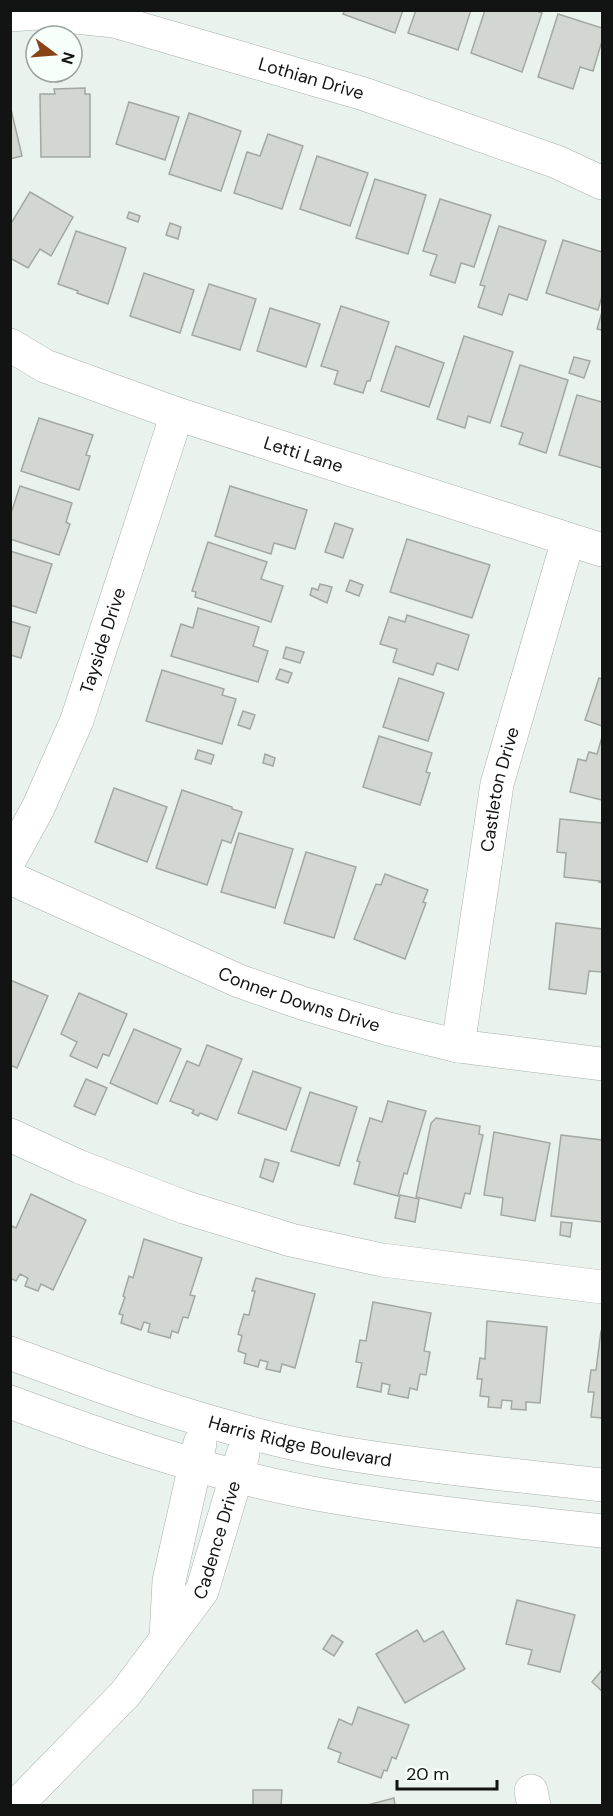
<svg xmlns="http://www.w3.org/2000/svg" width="613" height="1816" font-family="'DM Sans',sans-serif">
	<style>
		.building { fill: #d2d7d1; stroke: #a3a8a2; stroke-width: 1.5 }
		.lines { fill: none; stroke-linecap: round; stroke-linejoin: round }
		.minor-casing { stroke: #a9b0ac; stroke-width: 34 }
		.minor { stroke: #fff; stroke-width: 33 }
		.labels { text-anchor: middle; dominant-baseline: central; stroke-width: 4.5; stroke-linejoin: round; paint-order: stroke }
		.street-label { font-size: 18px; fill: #111412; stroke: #f7fffb }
	</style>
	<rect width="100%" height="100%" fill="#eaf2ee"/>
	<g class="building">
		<polygon points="345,10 403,10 395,33 343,14"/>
		<polygon points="416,10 471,10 458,50 408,33"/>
		<polygon points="485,10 534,10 542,13 522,72 471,53"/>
		<polygon points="558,14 602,28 602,41 593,71 580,67 573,89 538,77"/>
		<polygon points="85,88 85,94 90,94 90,157 41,157 40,94 55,94 54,89"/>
		<polygon points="129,102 179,117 165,160 116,144"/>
		<polygon points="10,105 22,156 10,159"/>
		<polygon points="189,113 241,131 221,191 169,174"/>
		<polygon points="268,134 303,146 282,209 234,193 247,152 260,156"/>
		<polygon points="317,156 368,173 350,226 300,209"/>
		<polygon points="375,179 426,195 408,254 356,238"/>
		<polygon points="30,192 73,217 51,256 40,249 28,268 10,258 10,225"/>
		<polygon points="440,199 491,215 474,267 461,263 455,283 430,275 437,255 423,251"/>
		<polygon points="129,212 140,216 138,222 127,218"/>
		<polygon points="170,223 181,227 178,239 166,235"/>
		<polygon points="499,226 546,241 527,300 509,294 502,315 478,307 485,286 480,285"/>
		<polygon points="76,231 126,248 108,304 77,293 78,291 58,284"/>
		<polygon points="563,240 602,252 602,296 598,310 546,293"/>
		<polygon points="144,273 194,290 180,333 130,316"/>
		<polygon points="209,284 256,299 240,350 192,335"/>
		<polygon points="341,306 389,322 370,381 367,381 363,393 334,384 338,371 321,366"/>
		<polygon points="270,308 320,324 306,367 257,351"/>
		<polygon points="602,312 602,330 597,329"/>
		<polygon points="464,336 513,352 490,423 468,416 465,428 437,419"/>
		<polygon points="396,346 444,363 429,407 381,391"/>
		<polygon points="574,357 590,361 584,378 569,373"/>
		<polygon points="520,365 568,380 546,453 519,444 523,433 501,426"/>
		<polygon points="577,395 602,402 602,468 559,455"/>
		<polygon points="39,418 93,435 86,455 90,456 79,490 21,471"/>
		<polygon points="20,486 72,503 66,522 70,524 59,555 10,539 10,516"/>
		<polygon points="230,486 307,510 295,549 274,543 271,554 215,536"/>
		<polygon points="335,523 353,529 343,558 325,552"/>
		<polygon points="407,539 490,565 472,618 390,592"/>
		<polygon points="208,542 267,562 261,579 283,586 271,622 195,597 196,592 192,591"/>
		<polygon points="10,551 52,564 36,613 10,605"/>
		<polygon points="350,580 363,585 359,596 346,591"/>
		<polygon points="320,584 332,587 327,603 310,595 312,588 318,590"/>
		<polygon points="198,608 259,627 253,646 268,651 258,682 171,656 181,624 193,628"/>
		<polygon points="407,615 469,635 458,670 437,663 433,675 393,662 397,649 380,644 389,617 405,622"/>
		<polygon points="10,621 30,627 21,658 10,655"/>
		<polygon points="286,647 304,652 300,663 283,658"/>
		<polygon points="280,669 292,673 288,683 276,679"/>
		<polygon points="162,670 224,689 222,695 236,699 222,744 146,721"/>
		<polygon points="399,678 444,693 428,741 383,727"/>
		<polygon points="599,678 602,679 602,726 585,720"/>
		<polygon points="243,711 255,715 250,729 238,725"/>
		<polygon points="379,736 432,753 426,772 430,773 420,805 363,787"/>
		<polygon points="602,737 602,800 570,792 578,759 586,761 589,752 597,754"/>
		<polygon points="198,750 214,755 211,764 195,759"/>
		<polygon points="265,754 275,758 273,766 263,763"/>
		<polygon points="114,788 167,807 147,862 95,842"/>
		<polygon points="182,790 232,807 232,809 242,812 231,843 222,840 207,885 156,868"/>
		<polygon points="560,819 602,823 602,883 599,882 600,881 564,877 566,853 557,852"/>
		<polygon points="239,833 293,849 275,908 221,892"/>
		<polygon points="306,852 356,867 334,938 284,923"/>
		<polygon points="385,874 428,890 423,902 426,903 405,959 354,939 376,884 381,885"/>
		<polygon points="556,923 602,929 602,972 589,971 586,994 549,989"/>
		<polygon points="10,980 48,996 17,1068 10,1065"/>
		<polygon points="79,993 127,1014 109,1056 103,1054 97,1068 70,1056 77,1042 61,1034"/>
		<polygon points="134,1029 181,1049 157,1104 110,1083"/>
		<polygon points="207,1045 242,1059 217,1120 200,1113 198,1116 192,1113 194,1110 170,1101 187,1061 199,1066"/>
		<polygon points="253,1071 301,1088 286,1130 238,1113"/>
		<polygon points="86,1079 107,1088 95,1115 74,1106"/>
		<polygon points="310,1092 357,1107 339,1166 291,1151"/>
		<polygon points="388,1101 426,1111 407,1174 404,1173 398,1196 354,1184 360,1162 357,1161 370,1118 382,1122"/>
		<polygon points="436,1118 480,1126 479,1134 483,1135 470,1194 465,1193 461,1208 416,1197 431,1123"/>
		<polygon points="494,1132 550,1143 535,1221 501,1215 503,1198 484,1195"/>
		<polygon points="561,1135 602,1140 602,1222 551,1216"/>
		<polygon points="265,1159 279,1163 273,1182 260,1177"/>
		<polygon points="31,1194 86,1220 53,1290 41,1284 38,1291 25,1286 28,1278 20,1274 16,1281 10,1278 10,1229 12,1226 16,1228"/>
		<polygon points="400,1195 419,1199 415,1222 395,1218"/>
		<polygon points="561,1222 572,1223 570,1237 560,1235"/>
		<polygon points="144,1239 202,1258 190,1295 195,1296 188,1318 183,1317 178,1333 172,1331 170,1338 148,1332 150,1324 144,1322 141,1330 121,1323 123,1315 119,1314 125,1297 123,1296 129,1276 133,1278"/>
		<polygon points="256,1278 315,1294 295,1368 282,1364 280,1372 266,1369 268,1362 260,1360 258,1367 244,1363 246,1354 238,1351 242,1336 238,1334 244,1314 249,1315 255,1291 252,1291"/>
		<polygon points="373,1302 431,1313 424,1351 430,1352 426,1375 420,1374 417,1390 410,1388 408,1398 388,1394 390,1385 382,1383 381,1392 357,1387 362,1363 356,1362 360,1340 366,1341"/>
		<polygon points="487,1321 547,1327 540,1403 526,1402 526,1410 511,1409 512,1401 502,1400 501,1408 488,1407 489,1397 480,1396 482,1379 477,1379 480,1358 485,1359"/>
		<polygon points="601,1331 602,1331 602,1418 591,1417 594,1392 588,1392 591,1370 596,1370"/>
		<polygon points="517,1600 575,1615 560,1672 528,1664 532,1650 506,1644"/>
		<polygon points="417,1630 424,1642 443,1631 465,1669 405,1703 376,1654"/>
		<polygon points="332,1635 343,1642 334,1656 323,1649"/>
		<polygon points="602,1670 602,1691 592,1682"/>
		<polygon points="358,1707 409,1725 396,1759 392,1757 387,1771 384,1770 381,1778 338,1762 341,1753 328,1748 339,1719 352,1725"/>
		<polygon points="253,1790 282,1790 281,1806 253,1806"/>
		<polygon points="394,1798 395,1806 364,1806"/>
	</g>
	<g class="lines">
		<defs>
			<g id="minor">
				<path id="s1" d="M10,15L37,13L114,21L364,94L557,162L602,183"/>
				<path id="s2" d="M10,345L45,366L177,414L602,550"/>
				<path id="s3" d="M10,859L38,808L77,720L177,414"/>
				<path id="s4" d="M10,878L239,981L302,1003L389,1029L458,1046L602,1064"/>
				<path id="s5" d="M458,1046L497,784L568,540"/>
				<polyline points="10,1135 80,1167 184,1207 291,1240 382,1260 602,1287"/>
				<path id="s6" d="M10,1353C117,1393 224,1432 336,1452C424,1467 514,1475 602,1485"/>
				<path d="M10,1402C114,1441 219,1477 328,1496C419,1512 511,1521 602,1531"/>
				<polyline points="166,1638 169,1581 200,1443"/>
				<polyline points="531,1791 534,1806"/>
				<path id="s7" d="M16,1806L125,1694L202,1591L243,1454"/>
			</g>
		</defs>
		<use href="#minor" class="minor-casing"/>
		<use href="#minor" class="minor"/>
	</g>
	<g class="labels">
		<g class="street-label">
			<text stroke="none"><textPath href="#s1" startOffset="310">Lothian Drive</textPath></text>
			<text stroke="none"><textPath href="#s2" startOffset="314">Letti Lane</textPath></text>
			<text stroke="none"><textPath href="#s3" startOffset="238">Tayside Drive</textPath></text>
			<text stroke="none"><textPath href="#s5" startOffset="260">Castleton Drive</textPath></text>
			<text stroke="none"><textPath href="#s4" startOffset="314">Conner Downs Drive</textPath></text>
			<text stroke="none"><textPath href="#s6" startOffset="304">Harris Ridge Boulevard</textPath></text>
			<text stroke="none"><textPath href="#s7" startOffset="338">Cadence Drive</textPath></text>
		</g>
	</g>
	<rect width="613" height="1816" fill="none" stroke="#111412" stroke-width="24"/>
	<g transform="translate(54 54) rotate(106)"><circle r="28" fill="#f7fffb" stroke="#9ba19e" stroke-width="1.5"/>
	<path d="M0-4.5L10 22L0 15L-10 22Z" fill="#884417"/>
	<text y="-9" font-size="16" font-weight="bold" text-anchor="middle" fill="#111412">N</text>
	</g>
	<path d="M397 1780v9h100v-9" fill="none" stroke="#111412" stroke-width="3"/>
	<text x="406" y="1780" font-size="18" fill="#111412" stroke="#f7fffb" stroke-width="4.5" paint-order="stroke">20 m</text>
</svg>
